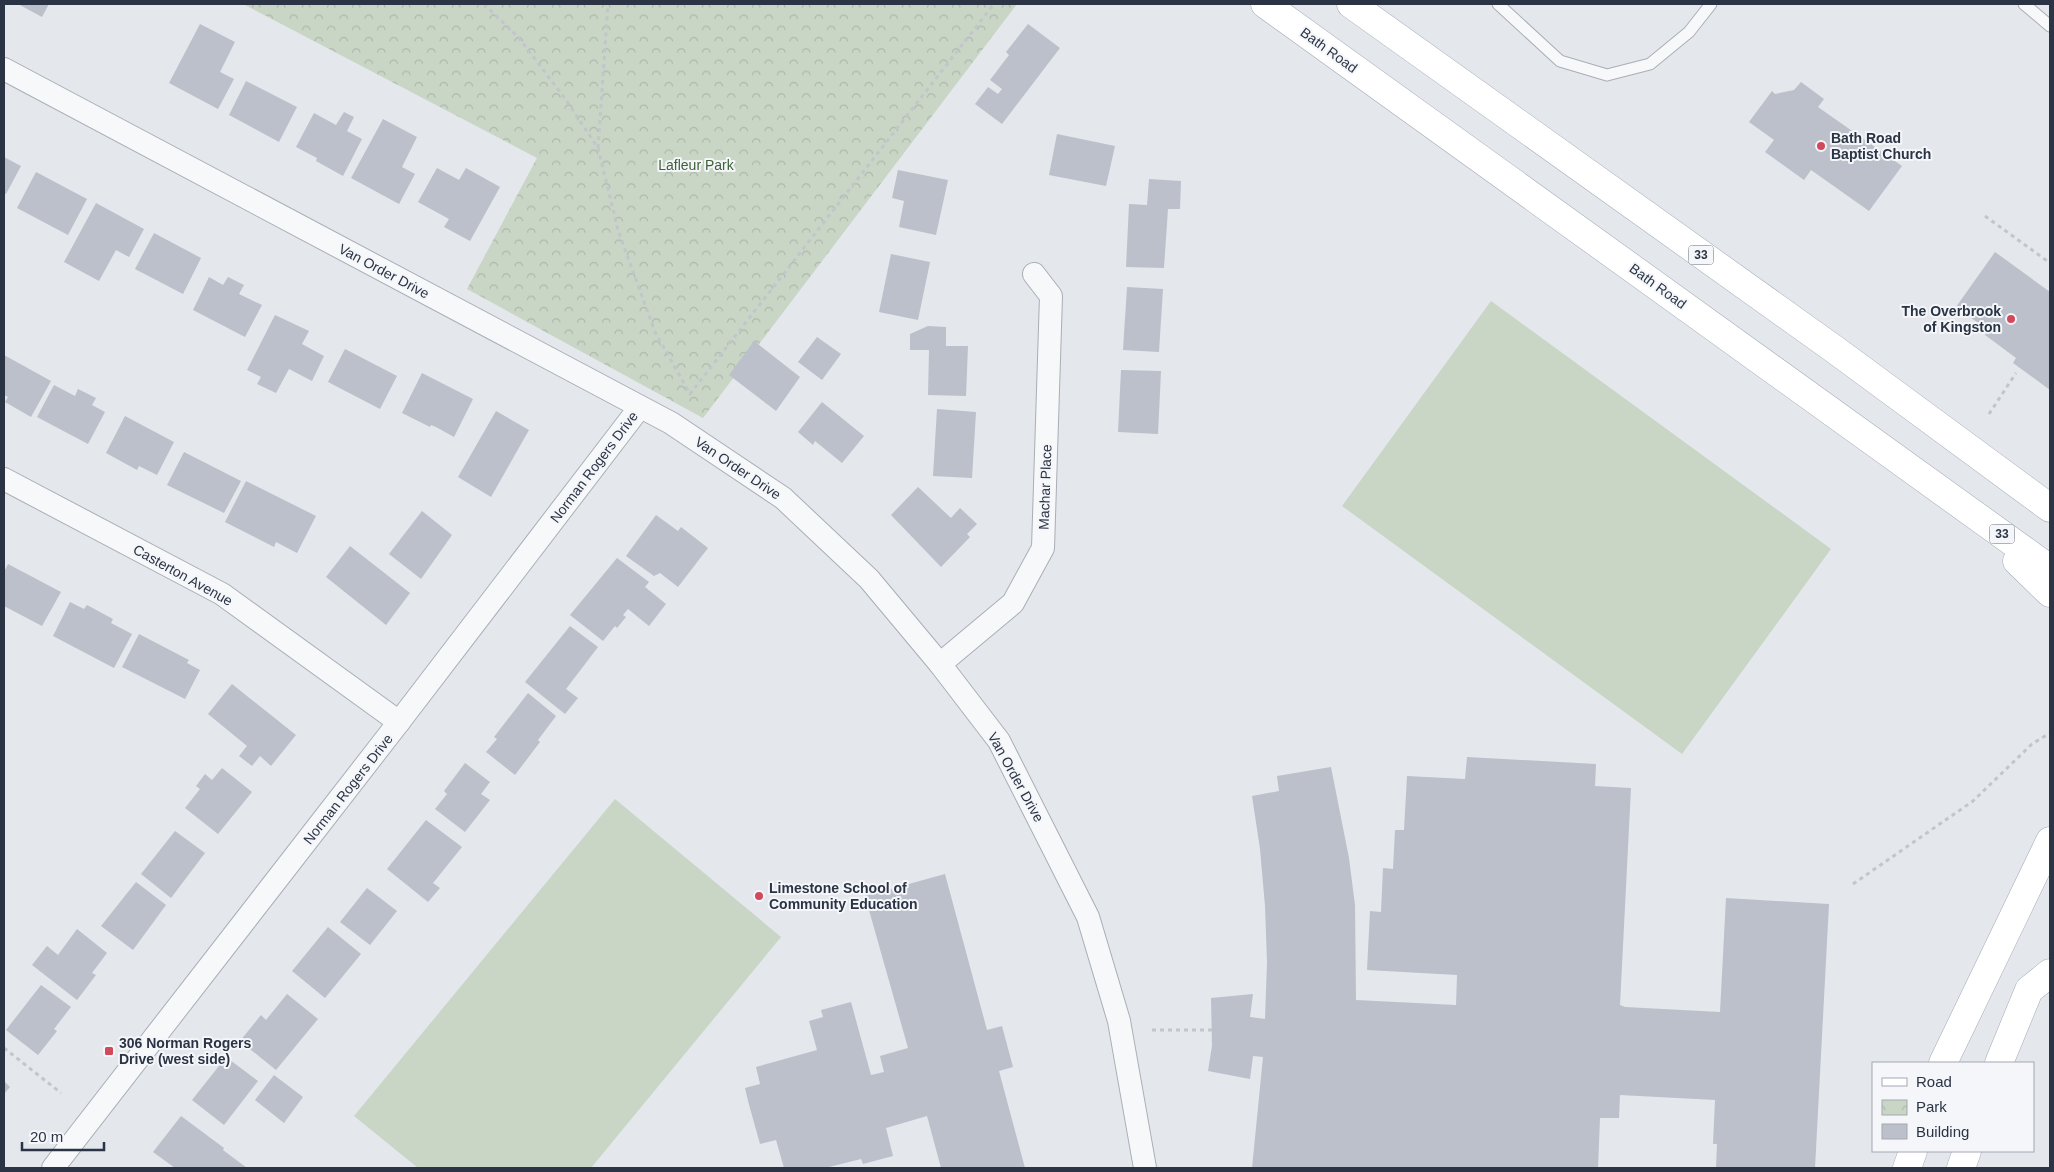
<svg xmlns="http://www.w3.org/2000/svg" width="2054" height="1172" font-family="Arial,sans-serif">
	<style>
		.park { fill: url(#park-crowns) }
		.pitch { fill: #c9d6c5 }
		.building { fill: #bbc0ca }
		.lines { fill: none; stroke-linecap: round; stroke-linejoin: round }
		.lane-casing { stroke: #a9aeb7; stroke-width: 13 }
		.street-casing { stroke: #a9aeb7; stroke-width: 24 }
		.primary-casing { stroke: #a3abb8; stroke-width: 29 }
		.path { stroke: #c2c5cb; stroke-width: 3; stroke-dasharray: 4 4; stroke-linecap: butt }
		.lane { stroke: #f7f8fa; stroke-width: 11 }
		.street { stroke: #f7f8fa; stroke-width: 22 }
		.primary { stroke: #fff; stroke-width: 28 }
		.poi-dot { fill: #d1495b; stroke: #f4f6f9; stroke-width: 2 }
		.labels { text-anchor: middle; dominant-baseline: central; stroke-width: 4; stroke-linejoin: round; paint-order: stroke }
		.shield { fill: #f4f6f9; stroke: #676e7b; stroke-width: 1 }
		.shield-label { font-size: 12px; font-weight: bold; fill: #2b3445 }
		.street-label { font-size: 14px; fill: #2b3445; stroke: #f4f6f9 }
		.poi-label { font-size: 14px; font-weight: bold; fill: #2b3445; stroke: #f4f6f9; text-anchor: start }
		.park-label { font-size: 14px; fill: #3f6138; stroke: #f4f6f9 }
	</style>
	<defs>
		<pattern id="park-crowns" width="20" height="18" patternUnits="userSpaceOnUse" patternTransform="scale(1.25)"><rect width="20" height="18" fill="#c9d6c5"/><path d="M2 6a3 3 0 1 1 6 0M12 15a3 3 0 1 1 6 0" fill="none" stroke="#adb8ab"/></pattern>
	</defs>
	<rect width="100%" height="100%" fill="#e4e7ec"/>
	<polygon class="park" points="243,4 1017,4 703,418 467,289 537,158"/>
	<g class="pitch">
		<polygon points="1491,301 1831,549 1682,754 1342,506"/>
		<polygon points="615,799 781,937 591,1168 418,1168 354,1116"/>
	</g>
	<g class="building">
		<polygon points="18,4 49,4 42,17"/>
		<polygon points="200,24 235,42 220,72 234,79 218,109 169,83"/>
		<polygon points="1028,24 1060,48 1002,124 975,104 988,87 998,94 1002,89 990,80 1009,55 1006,52"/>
		<polygon points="246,81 297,107 279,142 229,115"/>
		<polygon points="1801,82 1824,99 1818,107 1902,166 1869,211 1811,170 1804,180 1765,152 1774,140 1749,122 1772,91 1775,94 1794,90"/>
		<polygon points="344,112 354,117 347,131 362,139 343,176 316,161 317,158 296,147 314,113 336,125"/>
		<polygon points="383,119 417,137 402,167 415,174 399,204 351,178"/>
		<polygon points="1057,134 1115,146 1106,186 1049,175"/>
		<polygon points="4,157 21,166 6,194 4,193"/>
		<polygon points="437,168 459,180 466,168 500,187 470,241 444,227 449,219 418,202"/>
		<polygon points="898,170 948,180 936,235 899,227 904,201 892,198"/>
		<polygon points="36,172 87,199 68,235 17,208"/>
		<polygon points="1149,179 1181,181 1180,209 1168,209 1164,268 1126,267 1129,204 1147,205"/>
		<polygon points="96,203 144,229 129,257 116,250 99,281 64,262"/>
		<polygon points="154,233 201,258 183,294 135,269"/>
		<polygon points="1995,252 2050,292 2050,390 2013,363 2016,358 1985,335 1988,330 1956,307"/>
		<polygon points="891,254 930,262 918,320 879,312"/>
		<polygon points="209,277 223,285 228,277 244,285 239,294 262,305 245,337 193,310"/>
		<polygon points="1127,287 1163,289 1159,352 1123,350"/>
		<polygon points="275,315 309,331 302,344 324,356 312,381 289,369 276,393 257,384 261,377 247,370"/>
		<polygon points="928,326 946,327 946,346 968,346 966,396 928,395 929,350 910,350 910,334"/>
		<polygon points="817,337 841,354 822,380 798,362"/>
		<polygon points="754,341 800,377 776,411 729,375"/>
		<polygon points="345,349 397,376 380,409 328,382"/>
		<polygon points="4,355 51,381 31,417 5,402 8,397 4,395"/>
		<polygon points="1121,370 1161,371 1158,434 1118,432"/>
		<polygon points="422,373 473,399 454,437 436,427 431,425 430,427 402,413"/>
		<polygon points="54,385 75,396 78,389 96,398 92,405 105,412 88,444 37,417"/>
		<polygon points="822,402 864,436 842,463 815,441 813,445 798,432"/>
		<polygon points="937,409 976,412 972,478 933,476"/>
		<polygon points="496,411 529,430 491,497 458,477"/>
		<polygon points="125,416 174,442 157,475 139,466 137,470 106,453"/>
		<polygon points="184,452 241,481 224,513 167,485"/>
		<polygon points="246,481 316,516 297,553 276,542 274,547 225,522"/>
		<polygon points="918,487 951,518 960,508 977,524 967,534 970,537 941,567 891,515"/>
		<polygon points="422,511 452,535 421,579 389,554"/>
		<polygon points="656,515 678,531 681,527 708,548 678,587 660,573 654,576 626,556"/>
		<polygon points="350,546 410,593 386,625 326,577"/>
		<polygon points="617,558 649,582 645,587 666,604 649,626 628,609 623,615 626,617 617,628 615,626 603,641 570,615"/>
		<polygon points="8,564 61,592 42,626 4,606 4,572"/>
		<polygon points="70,602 84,609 87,605 113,619 111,623 132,634 114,668 53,636"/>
		<polygon points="570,626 598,647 566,689 578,698 565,714 525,682"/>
		<polygon points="139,634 189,660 187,663 200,670 185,699 122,667"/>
		<polygon points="232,684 296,735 271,766 260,756 252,766 239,756 247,746 208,714"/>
		<polygon points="528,693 556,716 538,740 540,742 515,775 486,752 497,739 494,737"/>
		<polygon points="1467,757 1596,764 1595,786 1631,788 1620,1005 1625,1007 1720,1012 1726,898 1829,904 1815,1168 1716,1168 1717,1144 1713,1144 1715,1100 1620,1095 1619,1118 1600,1118 1598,1168 1252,1168 1263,1057 1253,1056 1250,1079 1208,1071 1212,1046 1211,998 1253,994 1250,1017 1265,1019 1267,962 1265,906 1260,849 1252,796 1279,791 1277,776 1331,767 1349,858 1355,905 1356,1000 1456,1005 1457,975 1367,970 1370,911 1381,912 1383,868 1393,869 1395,830 1404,830 1407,776 1465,779"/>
		<polygon points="465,763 490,782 481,794 490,800 465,832 435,809 447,794 444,791"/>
		<polygon points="222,768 252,792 218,834 185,808 200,789 196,786 205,774 212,780"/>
		<polygon points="426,820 462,847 433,883 440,888 428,902 387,869"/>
		<polygon points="175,831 205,853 171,898 141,874"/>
		<polygon points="945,874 987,1030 1002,1026 1013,1067 999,1071 1025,1168 941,1168 927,1116 886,1128 893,1156 863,1164 861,1159 825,1168 784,1168 776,1140 760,1144 748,1101 745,1088 760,1084 756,1067 817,1050 809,1021 823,1017 821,1010 851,1002 871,1075 884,1072 880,1056 908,1048 865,896"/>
		<polygon points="136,882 166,905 133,950 101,926"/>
		<polygon points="367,888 397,911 370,945 340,922"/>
		<polygon points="328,927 361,954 325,998 292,971"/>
		<polygon points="77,929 107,953 92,973 96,975 77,1000 32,965 47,946 58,955"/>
		<polygon points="41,985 71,1007 54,1029 57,1031 38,1055 6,1030"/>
		<polygon points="287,994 318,1019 276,1070 240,1041 261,1015 266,1020"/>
		<polygon points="226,1057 258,1081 224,1125 192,1100"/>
		<polygon points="274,1075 303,1097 284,1123 255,1100"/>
		<polygon points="4,1081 10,1087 4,1094"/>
		<polygon points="181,1116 224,1148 223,1150 247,1168 175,1168 153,1152"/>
	</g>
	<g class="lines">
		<defs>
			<g id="lane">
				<polyline points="1498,4 1560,61 1607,75 1650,64 1689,32 1711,4"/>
				<polyline points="2024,4 2050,26"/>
			</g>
			<g id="street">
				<polyline points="4,69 671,423 783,498 869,579 940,664 999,741 1088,917 1119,1021 1145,1168"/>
				<polyline points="4,479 222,594 399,722"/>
				<polyline points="940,664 1013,603 1043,548 1051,296 1034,274"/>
				<polyline points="53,1168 399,722 640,407"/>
			</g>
			<g id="primary">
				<polyline points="1265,4 2050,569"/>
				<polyline points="1351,4 1834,349 2050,508"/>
				<polyline points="2017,561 2050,593"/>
				<polyline points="1943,1063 2050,841"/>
				<polyline points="1999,1063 2029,990 2050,973"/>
				<polyline points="1907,1168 1913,1151"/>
				<polyline points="1961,1168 1967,1151"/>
			</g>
		</defs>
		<use href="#lane" class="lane-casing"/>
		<use href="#street" class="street-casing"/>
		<use href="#primary" class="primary-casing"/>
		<g class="path">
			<polyline points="484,4 519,38 566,100 598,148 618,230 655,332 690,394 994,4"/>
			<polyline points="598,148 608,4"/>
			<polyline points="1985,216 2050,263"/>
			<polyline points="1989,414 2016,373"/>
			<polyline points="1853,884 1973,801 2032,744 2050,733"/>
			<polyline points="1152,1030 1213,1030"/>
			<polyline points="4,1048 61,1093"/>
		</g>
		<use href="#lane" class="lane"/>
		<use href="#street" class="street"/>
		<use href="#primary" class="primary"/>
	</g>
	<g class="poi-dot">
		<circle cx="1821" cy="146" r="5"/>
		<circle cx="2011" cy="319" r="5"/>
		<circle cx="759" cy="896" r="5"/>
		<rect x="104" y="1046" width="10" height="10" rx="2.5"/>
	</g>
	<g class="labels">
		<g class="shield">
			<rect x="1688.5" y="245.5" width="25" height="19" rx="4"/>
			<rect x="1989.5" y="524.5" width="25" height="19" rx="4"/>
		</g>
		<g class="shield-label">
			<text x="1701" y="255">33</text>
			<text x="2002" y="534">33</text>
		</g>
		<g class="street-label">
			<text transform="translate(1329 50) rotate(36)">Bath Road</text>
			<text transform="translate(384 271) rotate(28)">Van Order Drive</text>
			<text transform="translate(1658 286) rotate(36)">Bath Road</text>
			<text transform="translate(594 467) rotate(-53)">Norman Rogers Drive</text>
			<text transform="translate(738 468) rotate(34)">Van Order Drive</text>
			<text transform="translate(1045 487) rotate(-88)">Machar Place</text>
			<text transform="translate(183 575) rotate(29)">Casterton Avenue</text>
			<text transform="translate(1016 777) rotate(61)">Van Order Drive</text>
			<text transform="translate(348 789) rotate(-52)">Norman Rogers Drive</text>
		</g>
		<g class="poi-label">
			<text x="1831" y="138">Bath Road<tspan x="1831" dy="16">Baptist Church</tspan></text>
			<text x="2001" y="311" text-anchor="end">The Overbrook<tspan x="2001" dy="16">of Kingston</tspan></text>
			<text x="769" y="888">Limestone School of<tspan x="769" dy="16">Community Education</tspan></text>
			<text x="119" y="1043">306 Norman Rogers<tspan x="119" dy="16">Drive (west side)</tspan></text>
		</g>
		<g class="park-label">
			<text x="696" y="165">Lafleur Park</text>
		</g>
	</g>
	<rect width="2054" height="1172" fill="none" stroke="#2b3445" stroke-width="10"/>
	<rect x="1872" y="1062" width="162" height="90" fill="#f4f6f9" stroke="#a4a8b1"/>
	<rect x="1882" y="1078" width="25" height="8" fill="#ffffff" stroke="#a4a8b1"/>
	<text x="1916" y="1087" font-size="15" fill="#2b3445">Road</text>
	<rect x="1882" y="1100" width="25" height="15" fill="url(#park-crowns)" stroke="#a4a8b1"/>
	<text x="1916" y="1112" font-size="15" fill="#2b3445">Park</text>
	<rect x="1882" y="1124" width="25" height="15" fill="#bbc0ca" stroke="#a4a8b1"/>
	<text x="1916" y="1137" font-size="15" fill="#2b3445">Building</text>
	<path d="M22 1142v8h82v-8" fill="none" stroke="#2b3445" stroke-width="2.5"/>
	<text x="30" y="1142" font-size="15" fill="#2b3445" stroke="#f4f6f9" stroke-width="4" paint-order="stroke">20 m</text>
</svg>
